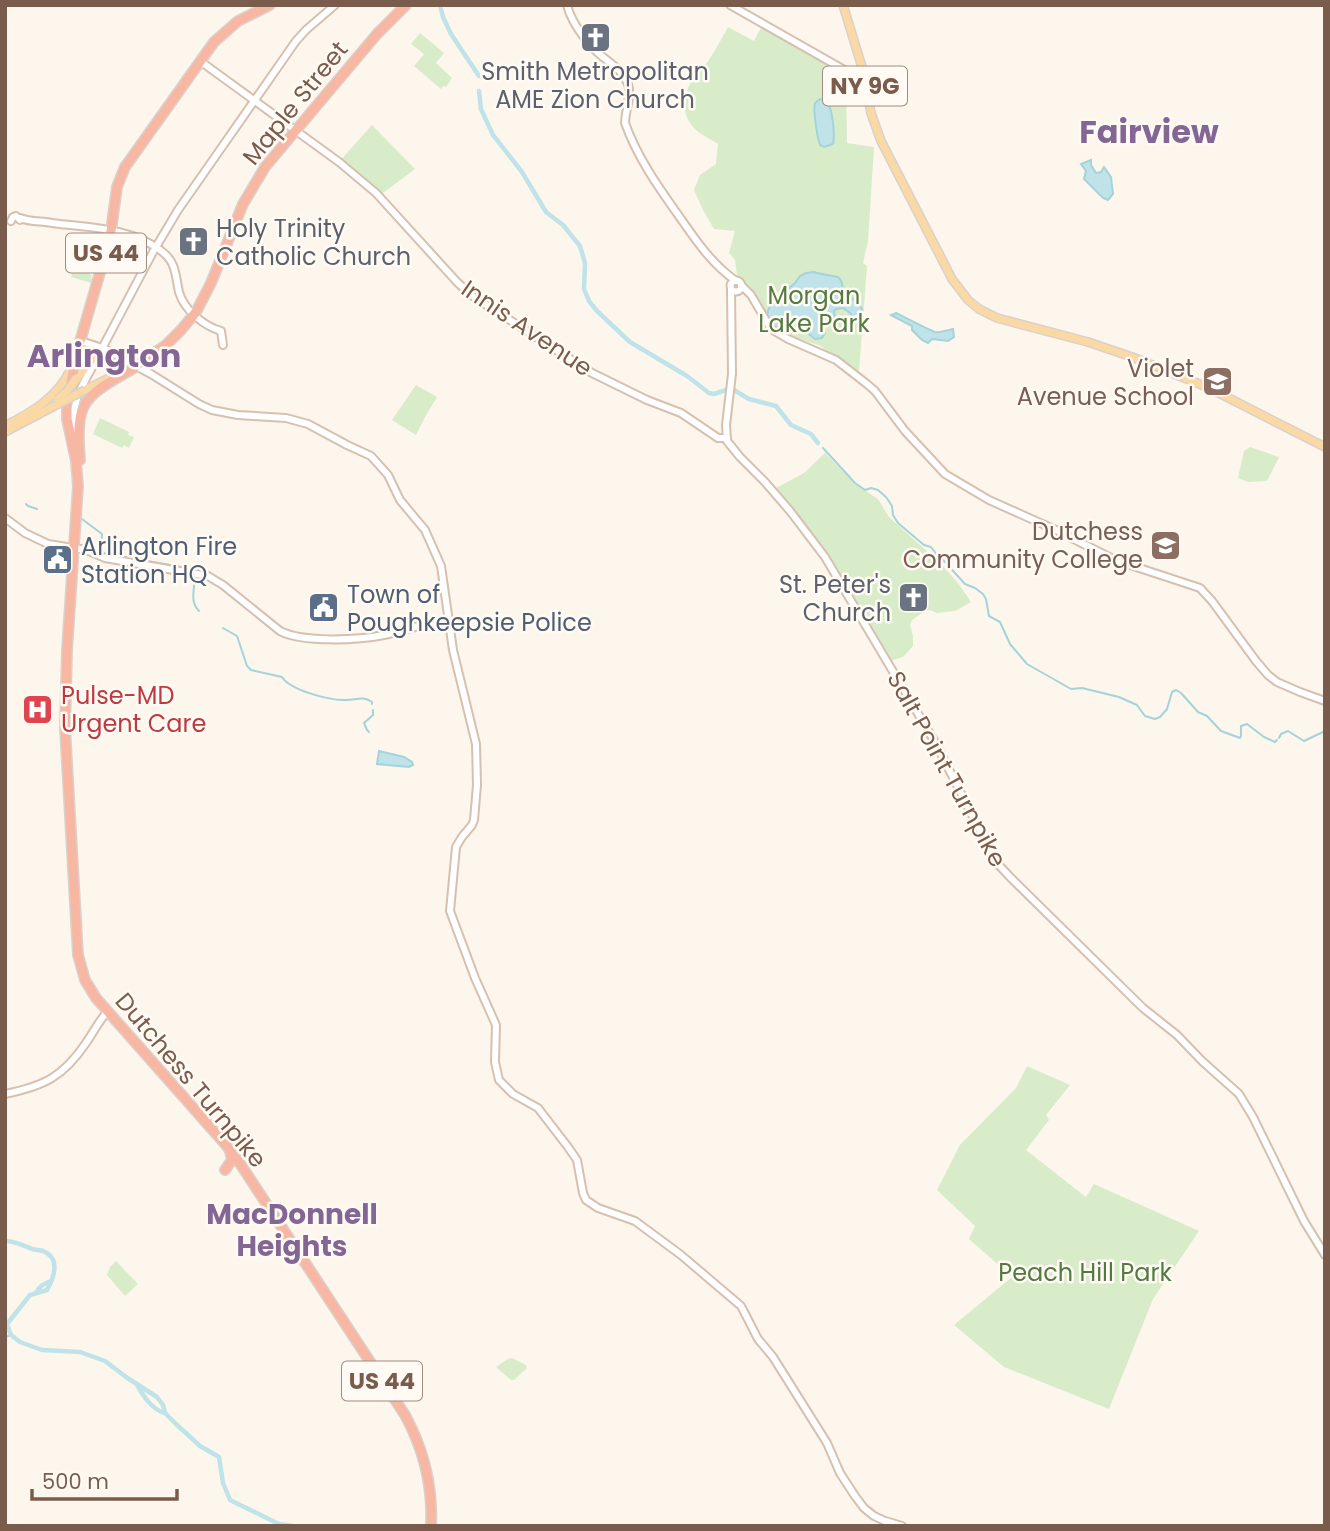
<svg xmlns="http://www.w3.org/2000/svg" width="1330" height="1531" font-family="Poppins,sans-serif">
	<style>
		.green { fill: #d8ecc9 }
		.water { fill: #bfe3e8; stroke: #a5d3da; stroke-width: 2 }
		.lines { fill: none; stroke-linecap: round; stroke-linejoin: round }
		.stream { stroke: #a5d3da; stroke-width: 2 }
		.river { stroke: #bfe3e8; stroke-width: 4.5 }
		.secondary-casing { stroke: #d6c0b0; stroke-width: 10 }
		.primary-casing { stroke: #dad1cd; stroke-width: 10 }
		.highway-casing { stroke: #dad1cd; stroke-width: 12 }
		.secondary { stroke: #fff; stroke-width: 6 }
		.primary { stroke: #fbd9a5; stroke-width: 7 }
		.highway { stroke: #f7b7a3; stroke-width: 9 }
		.primary-bridge-casing { stroke: #dad1cd; stroke-width: 10; stroke-linecap: butt }
		.primary-bridge { stroke: #fbd9a5; stroke-width: 7 }
		.labels { text-anchor: middle; dominant-baseline: central; stroke-width: 5; stroke-linejoin: round; paint-order: stroke }
		.shield { fill: #fffaf3; stroke: #a28b7f; stroke-width: 2 }
		.shield-label { font-size: 23px; font-weight: bold; fill: #7a5c4d }
		.worship-label { font-size: 24px; fill: #5b616d; stroke: #fffaf3 }
		.street-label { font-size: 24px; fill: #7a5c4d; stroke: #fffaf3 }
		.park-label { font-size: 24px; fill: #537a41; stroke: #fffaf3 }
		.education-label { font-size: 24px; fill: #785e54; stroke: #fffaf3; text-anchor: end }
		.service-label { font-size: 24px; fill: #4e5e75; stroke: #fffaf3; text-anchor: start }
		.health-label { font-size: 24px; fill: #be3a42; stroke: #fffaf3; text-anchor: start }
		.quarter-label { font-size: 28px; font-weight: bold; fill: #846695; stroke: #fffaf3 }
		.district-label { font-size: 32px; font-weight: bold; fill: #846695; stroke: #fffaf3 }
	</style>
	<rect width="100%" height="100%" fill="#fdf6ec"/>
	<g class="green">
		<path d="M762,26L846,75L847,143L874,147L868,241L863,263L867,266L859,372L829,354L821,346L775,331L762,315L765,310L762,308L745,282L737,276L735,260L729,253L735,231L714,229L702,208L694,190L700,175L716,164L718,144C711,139 701,135 695,129C682,117 682,97 691,82C694,76 701,71 705,65C714,54 721,39 728,27L754,41Z"/>
		<polygon points="420,33 444,53 436,63 452,78 446,87 443,86 441,89 414,66 424,54 411,44"/>
		<polygon points="372,125 415,169 379,196 339,162"/>
		<polygon points="76,241 91,244 92,250 94,251 93,255 101,257 97,257 95,261 91,261 86,272 92,275 91,279 96,280 95,284 71,277 72,274 69,273 71,266 68,264 69,262 80,267 82,261 71,256"/>
		<polygon points="416,385 437,397 425,417 416,435 392,420"/>
		<polygon points="100,418 129,432 128,435 134,437 129,448 124,445 122,448 93,434"/>
		<polygon points="1250,447 1279,457 1267,481 1248,482 1238,478 1244,451"/>
		<polygon points="825,453 855,484 878,499 889,517 940,563 958,583 971,602 955,611 937,613 930,610 926,610 912,620 910,625 913,636 913,646 903,657 890,661 830,562 774,489 804,473"/>
		<polygon points="1027,1066 1070,1085 1046,1115 1049,1120 1026,1150 1086,1197 1094,1184 1199,1231 1153,1299 1109,1409 1004,1367 954,1325 1012,1277 969,1239 975,1226 937,1190 960,1145 1016,1088"/>
		<polygon points="116,1261 138,1284 125,1296 107,1275 110,1267"/>
		<polygon points="512,1358 526,1365 527,1368 514,1380 511,1380 496,1367 508,1359"/>
	</g>
	<g class="water">
		<path d="M820,99C822,100 825,100 826,101C833,107 835,136 833,144L824,147L820,145C817,136 813,111 815,103Z"/>
		<polygon points="1091,160 1091,165 1096,173 1101,172 1104,167 1111,177 1113,194 1108,200 1103,198 1084,179 1086,171 1081,164"/>
		<path d="M814,272C819,274 835,276 838,277C846,283 838,290 850,296L861,307L863,313L859,321L855,320L850,313L843,308L836,309L834,311L835,319L826,316L819,320V323L825,333L822,338L815,339L805,331C801,331 797,333 792,333C780,334 771,326 767,316L768,310L774,300L795,283L800,276L806,273Z"/>
		<path d="M896,313C900,315 931,331 935,332C940,333 948,330 953,329L954,337L948,341L932,339L928,343L922,340L912,330V326L891,315Z"/>
		<polygon points="379,751 404,757 412,762 413,765 409,767 377,764"/>
	</g>
	<g class="lines">
		<g class="stream">
			<polyline points="823,448 855,483 865,490 871,488 878,490 886,497 892,506 893,515 898,523 924,545 931,547 937,555 944,561 965,584 975,588 983,594 986,599 989,616 1000,622 1010,644 1027,664 1071,689 1082,688 1119,697 1137,705 1145,716 1155,719 1160,717 1167,709 1172,692 1176,690 1181,693 1198,712 1207,716 1221,731 1240,738 1241,736 1241,726 1247,724 1264,737 1275,742 1277,740"/>
			<polyline points="26,504 28,506 37,509"/>
			<polyline points="82,519 102,534 101,547 103,553 131,558"/>
			<polyline points="136,559 187,568"/>
			<path d="M195,578C194,590 190,602 199,611"/>
			<path d="M223,628L237,636L247,666L251,670L282,677C290,690 328,700 344,700C355,701 362,695 372,702V704"/>
			<polyline points="369,732 367,730 364,723 373,715 373,710"/>
			<polyline points="1279,738 1281,734 1288,731 1304,741 1325,731"/>
			<polyline points="5,1337 11,1335"/>
		</g>
		<g class="river">
			<polyline points="440,5 443,17 451,34 479,76"/>
			<polyline points="479,91 481,109 493,135 522,172 546,212 563,225 580,246 585,263 584,289 589,301 597,311 630,342 687,376 709,393 714,394 726,390 734,390 749,399 776,406 791,425 811,434 818,443"/>
			<path d="M5,1241C16,1241 22,1245 32,1249C36,1250 40,1250 43,1251C61,1258 54,1278 47,1290L30,1295L7,1324L11,1335L20,1342L42,1350L80,1352L105,1361L126,1377L157,1397L163,1405L165,1413L176,1424L200,1446L219,1457L223,1483L230,1500L279,1524L293,1526"/>
			<path d="M36,1293C39,1286 44,1284 51,1281"/>
			<path d="M137,1385C144,1397 151,1408 164,1413"/>
		</g>
		<defs>
			<g id="secondary">
				<path d="M567,5C571,20 583,37 593,48C605,61 621,67 628,84C632,96 625,111 625,123C638,159 659,188 681,219C697,242 712,264 736,281"/>
				<polyline points="730,5 864,81"/>
				<polyline points="200,61 339,162 376,193 457,282 471,295 592,373 647,400 681,413 718,438 727,438"/>
				<path d="M20,218C30,222 41,221 52,223C88,228 129,227 160,250C177,262 175,275 179,292C184,310 204,326 221,331L223,345"/>
				<polyline points="11,221 13,217 16,216 20,220"/>
				<circle cx="736" cy="286" r="5.5"/>
				<polyline points="741,285 751,295 771,329 788,339 836,360 867,384 875,391 905,431 945,474 989,500 1056,530 1115,560 1200,588 1212,601 1256,661 1268,675 1277,682 1300,692 1325,701"/>
				<polyline points="731,290 732,374 726,425 727,441 740,457 765,482 790,511 825,557 936,744 996,862 1010,877 1143,1008 1177,1035 1202,1061 1239,1094 1253,1117 1304,1221 1325,1255"/>
				<polyline points="81,341 105,349 151,374 199,404 212,410 238,415 286,418 308,424 347,445 371,456 388,475 400,500 425,530 441,566 453,650 476,744 477,785 474,820 472,825 462,837 456,847 450,911 475,978 496,1025 495,1062 499,1080 513,1094 538,1108 568,1147 577,1160 583,1193 586,1200 598,1208 635,1221 681,1255 741,1306 758,1339 773,1357 827,1443 840,1473 855,1496 864,1508 874,1516 885,1521 902,1526"/>
				<polyline points="73,429 74,410 79,392 153,252 178,210 296,41 306,30 335,5"/>
				<path d="M5,518L25,533L48,544L86,550L105,558L208,576L223,585L280,631C303,643 359,640 384,635C406,631 426,622 449,619"/>
				<path d="M5,1094C44,1086 63,1077 86,1043C93,1033 99,1021 107,1012"/>
			</g>
			<g id="primary">
				<polyline points="843,5 862,67 871,113 881,141 952,279 968,300 979,309 997,318 1088,342 1132,357 1207,387 1325,447"/>
				<polyline points="77,378 99,352"/>
				<polyline points="85,390 113,376"/>
				<path d="M5,426C32,412 57,398 71,369"/>
				<polyline points="5,432 60,403"/>
			</g>
			<g id="highway">
				<path d="M270,5L238,21L214,42L125,167L117,187L110,238L79,345L67,401V419L76,461L78,486L67,650L65,728L78,955L85,980L96,998L226,1145L239,1162L405,1415C424,1450 433,1486 431,1526"/>
				<path d="M80,460C75,399 84,397 134,368L136,366L166,345L181,330L196,312L211,283L243,204L265,167L377,34L406,5"/>
				<polyline points="225,1170 232,1160 230,1151"/>
			</g>
		</defs>
		<use href="#secondary" class="secondary-casing"/>
		<use href="#primary" class="primary-casing"/>
		<use href="#highway" class="highway-casing"/>
		<use href="#secondary" class="secondary"/>
		<use href="#primary" class="primary"/>
		<use href="#highway" class="highway"/>
		<defs>
			<g id="primary-bridge">
				<polyline points="58,399 67,391 77,378"/>
				<polyline points="60,403 85,390"/>
			</g>
		</defs>
		<use href="#primary-bridge" class="primary-bridge-casing"/>
		<use href="#primary-bridge" class="primary-bridge"/>
	</g>
	<defs>
		<symbol id="church-square" viewBox="-11 -11 22 22"><rect x="-9" y="-9" width="18" height="18" rx="4" fill="#6b7280" stroke="#fffaf3"/><path d="M-1.2-6h2.4v3.5h3.3v2.4h-3.3V6h-2.4V-.1h-3.3v-2.4h3.3Z" fill="#fff"/></symbol>
		<symbol id="school-square" viewBox="-11 -11 22 22"><rect x="-9" y="-9" width="18" height="18" rx="4" fill="#8d6e63" stroke="#fffaf3"/><path d="M0-5L7-2L0 1L-7-2ZM-4 1L0 2.5L4 1V4Q0 6-4 4Z" fill="#fff"/></symbol>
		<symbol id="university-square" viewBox="-11 -11 22 22"><rect x="-9" y="-9" width="18" height="18" rx="4" fill="#8d6e63" stroke="#fffaf3"/><path d="M0-5L7-2L0 1L-7-2ZM-4 1L0 2.5L4 1V4Q0 6-4 4Z" fill="#fff"/></symbol>
		<symbol id="civic-square" viewBox="-11 -11 22 22"><rect x="-9" y="-9" width="18" height="18" rx="4" fill="#5c6f8a" stroke="#fffaf3"/><path d="M-.6-6.5H3V-4.5H.6V-3L4-1V1h2V6H-6V1h2V-1L-.6-3ZM-1.2 2.5V6h2.4V2.5Z" fill="#fff"/></symbol>
		<symbol id="hospital-square" viewBox="-11 -11 22 22"><rect x="-9" y="-9" width="18" height="18" rx="4" fill="#e0444e" stroke="#fffaf3"/><path d="M-5-5h3v3.5h4V-5h3V5h-3V1.5h-4V5h-3Z" fill="#fff"/></symbol>
	</defs>
	<g fill-rule="evenodd">
		<use href="#church-square" x="578" y="20" width="35" height="35"/>
		<use href="#church-square" x="176" y="224" width="35" height="35"/>
		<use href="#school-square" x="1200" y="364" width="35" height="35"/>
		<use href="#university-square" x="1148" y="528" width="35" height="35"/>
		<use href="#civic-square" x="40" y="542" width="35" height="35"/>
		<use href="#church-square" x="896" y="580" width="35" height="35"/>
		<use href="#civic-square" x="306" y="590" width="35" height="35"/>
		<use href="#hospital-square" x="20" y="692" width="35" height="35"/>
	</g>
	<g class="labels">
		<g class="shield">
			<rect x="823" y="66.5" width="84" height="39" rx="5"/>
			<rect x="66" y="233.5" width="80" height="39" rx="5"/>
			<rect x="342" y="1361.5" width="80" height="39" rx="5"/>
		</g>
		<g class="shield-label">
			<text x="865" y="86">NY 9G</text>
			<text x="106" y="253">US 44</text>
			<text x="382" y="1381">US 44</text>
		</g>
		<g class="worship-label">
			<text x="595" y="71">Smith Metropolitan<tspan x="595" dy="28">AME Zion Church</tspan></text>
			<text x="216" y="228" text-anchor="start">Holy Trinity<tspan x="216" dy="28">Catholic Church</tspan></text>
			<text x="891" y="584" text-anchor="end">St. Peter's<tspan x="891" dy="28">Church</tspan></text>
		</g>
		<g class="street-label">
			<text transform="translate(295 103) rotate(-51)">Maple Street</text>
			<text transform="translate(527 328) rotate(34)">Innis Avenue</text>
			<text transform="translate(947 769) rotate(61)">Salt Point Turnpike</text>
			<text transform="translate(191 1080) rotate(50)">Dutchess Turnpike</text>
		</g>
		<g class="park-label">
			<text x="814" y="295">Morgan<tspan x="814" dy="28">Lake Park</tspan></text>
			<text x="1085" y="1272">Peach Hill Park</text>
		</g>
		<g class="education-label">
			<text x="1194" y="368">Violet<tspan x="1194" dy="28">Avenue School</tspan></text>
			<text x="1143" y="531">Dutchess<tspan x="1143" dy="28">Community College</tspan></text>
		</g>
		<g class="service-label">
			<text x="81" y="546">Arlington Fire<tspan x="81" dy="28">Station HQ</tspan></text>
			<text x="347" y="594">Town of<tspan x="347" dy="28">Poughkeepsie Police</tspan></text>
		</g>
		<g class="health-label">
			<text x="61" y="695">Pulse-MD<tspan x="61" dy="28">Urgent Care</tspan></text>
		</g>
		<g class="quarter-label">
			<text x="292" y="1214">MacDonnell<tspan x="292" dy="32">Heights</tspan></text>
		</g>
		<g class="district-label">
			<text x="1149" y="131">Fairview</text>
			<text x="104" y="355">Arlington</text>
		</g>
	</g>
	<rect width="1330" height="1531" fill="none" stroke="#7a5c4d" stroke-width="14"/>
	<path d="M32 1489v10h145v-10" fill="none" stroke="#7a5c4d" stroke-width="3.5"/>
	<text x="42" y="1489" font-size="21" fill="#7a5c4d" stroke="#fffaf3" stroke-width="5" paint-order="stroke">500 m</text>
</svg>
